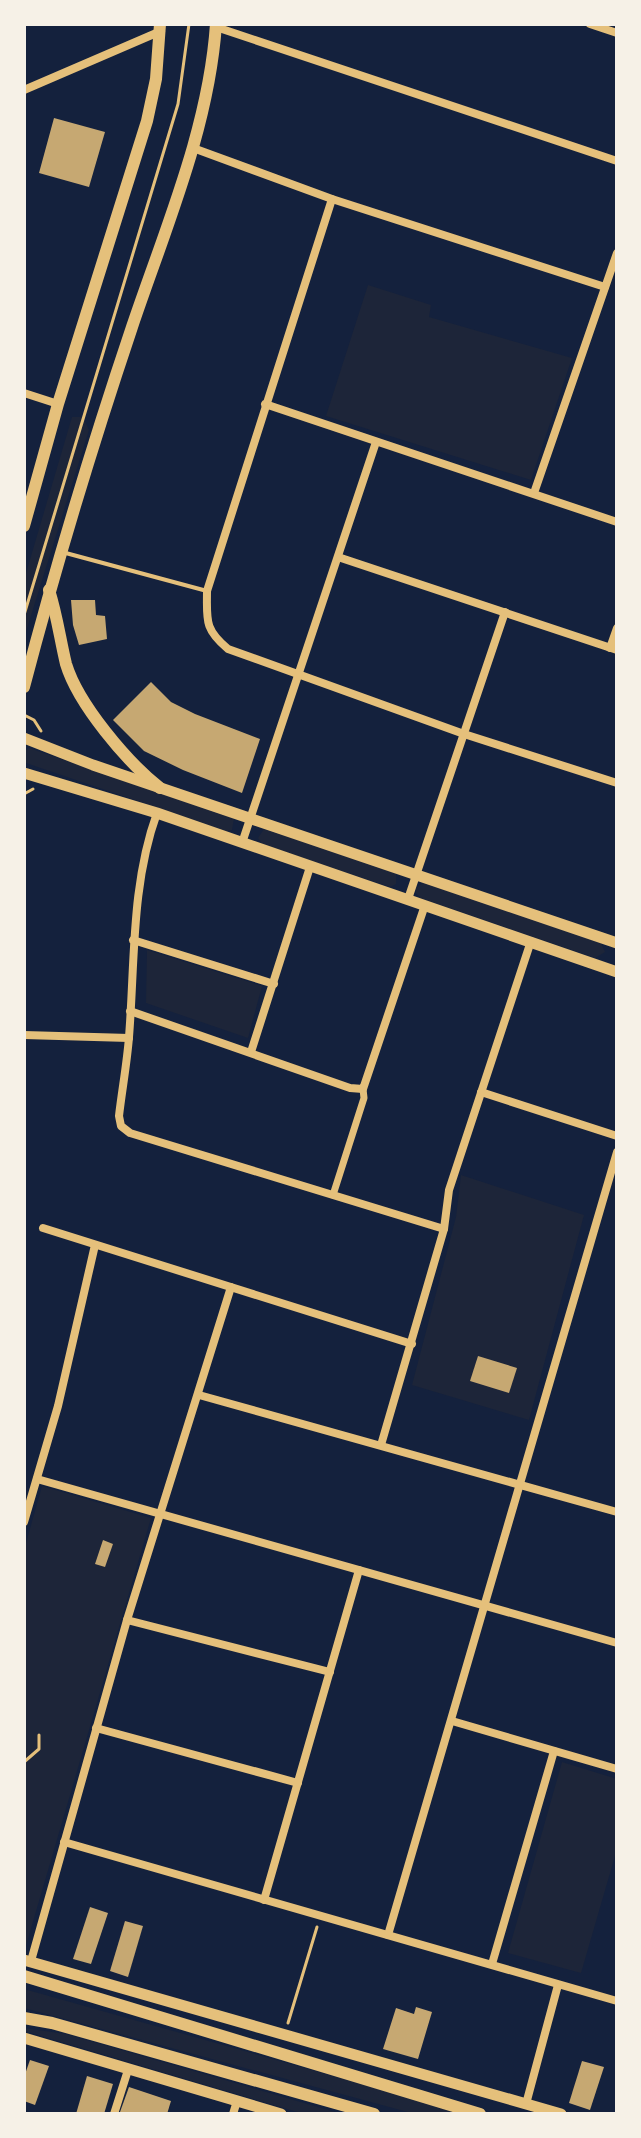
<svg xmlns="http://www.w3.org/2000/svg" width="641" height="2138" font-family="Lato,sans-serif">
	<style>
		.green { fill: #1d2539 }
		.building { fill: #c6a872 }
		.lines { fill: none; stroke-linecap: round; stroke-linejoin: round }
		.path { stroke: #e5c07b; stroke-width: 3 }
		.service { stroke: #e5c07b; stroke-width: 4 }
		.pedestrian { stroke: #e5c07b; stroke-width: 7 }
		.minor { stroke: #e5c07b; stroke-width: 8 }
		.tertiary { stroke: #e5c07b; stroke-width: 11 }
		.secondary { stroke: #e5c07b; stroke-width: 12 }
	</style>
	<rect width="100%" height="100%" fill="#14213d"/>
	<g class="green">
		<polygon points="368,285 431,305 429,317 572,358 531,480 326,416"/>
		<polygon points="72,417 83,417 89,430 24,638 24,580"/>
		<polygon points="29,748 234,818 232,830 226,831 26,763 24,762 24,751"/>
		<polygon points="264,829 391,871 396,874 396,884 390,887 263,845 258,838"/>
		<polygon points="424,882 601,943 605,952 595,958 420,898 416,893 416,888"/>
		<polygon points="147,950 262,986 248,1038 146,1003"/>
		<polygon points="461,1175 584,1215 529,1420 412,1385 456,1217"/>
		<polygon points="42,1486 151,1518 25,1949 24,1550"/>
		<polygon points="562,1762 617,1779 617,1849 581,1973 508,1953"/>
		<polygon points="24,1989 468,2114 415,2114 24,2008"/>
		<polygon points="24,2028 66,2034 342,2114 304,2114 24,2031"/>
	</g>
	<g class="building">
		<polygon points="54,118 105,132 89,187 39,173"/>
		<polygon points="71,600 95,600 96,615 105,616 107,639 79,645 73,625"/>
		<polygon points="151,682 171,702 195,714 260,739 242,793 183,770 144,751 113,720"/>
		<polygon points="478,1356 517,1368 509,1393 470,1381"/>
		<polygon points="103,1540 113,1544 105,1567 95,1564"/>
		<polygon points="90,1907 108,1913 91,1964 73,1959"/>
		<polygon points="125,1921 143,1926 128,1977 110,1971"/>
		<polygon points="416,2007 432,2012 418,2059 383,2049 396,2008 414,2014"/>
		<polygon points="30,2060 49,2066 35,2105 24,2101 24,2077"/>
		<polygon points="582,2061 604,2067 590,2110 569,2103"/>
		<polygon points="87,2076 113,2084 104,2114 76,2114"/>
		<polygon points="129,2087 171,2101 167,2114 120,2112"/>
	</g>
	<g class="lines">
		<g class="path">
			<polyline points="24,615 178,104 189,24"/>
			<polyline points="24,715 34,720 41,731"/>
			<polyline points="24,794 33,789"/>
			<polyline points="24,1762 39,1749 39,1735"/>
			<polyline points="288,2023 317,1927"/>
		</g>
		<polyline class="service" points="62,552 207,591"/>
		<polyline class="pedestrian" points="333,1195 364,1098 363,1089"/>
		<g class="minor">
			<polyline points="590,24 617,33"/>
			<polyline points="216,27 617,161"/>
			<polyline points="24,90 161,31"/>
			<polyline points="193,148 332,199 605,287"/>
			<path d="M332,199L207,591C207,620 204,629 228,649L464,734L617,783"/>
			<polyline points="24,393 58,404"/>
			<polyline points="265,404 617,522"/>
			<polyline points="534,493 617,253"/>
			<polyline points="338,557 617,650"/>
			<polyline points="610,648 617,628"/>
			<path d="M157,813C131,885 135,962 129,1037C127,1063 122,1090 119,1116L121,1126L130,1133L444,1229"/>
			<polyline points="242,843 376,442"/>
			<polyline points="408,899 505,612"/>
			<polyline points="133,940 274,984"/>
			<polyline points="130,1011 350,1088 363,1089 425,905"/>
			<polyline points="24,1035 129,1038"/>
			<polyline points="251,1052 310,867"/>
			<polyline points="481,1092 617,1136"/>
			<polyline points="43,1228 412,1344"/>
			<polyline points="199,1395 617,1512"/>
			<polyline points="381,1445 444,1229 449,1190 531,941"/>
			<polyline points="37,1479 617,1643"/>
			<polyline points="24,1522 58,1406 95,1245"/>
			<polyline points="127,1620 330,1672"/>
			<polyline points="452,1721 617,1769"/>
			<polyline points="96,1728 298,1783"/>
			<polyline points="64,1842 617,2001"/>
			<polyline points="264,1900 359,1570"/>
			<polyline points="388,1935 617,1152"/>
			<polyline points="31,1961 127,1620 231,1287"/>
			<polyline points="492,1964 554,1751"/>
			<polyline points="526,2104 558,1985"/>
			<polyline points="114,2114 128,2070"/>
			<polyline points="233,2114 237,2101"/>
		</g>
		<g class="tertiary">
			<polyline points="24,738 93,765 617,943"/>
			<polyline points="24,773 157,813 617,972"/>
			<polyline points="24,1960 561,2114"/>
			<polyline points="24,2038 281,2114"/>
		</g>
		<g class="secondary">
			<polyline points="24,526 58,404 147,121 156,79 160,24"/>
			<path d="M49,590C57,615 60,639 66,664C78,704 127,762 160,788"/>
			<path d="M24,687C56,565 92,446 132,327C165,229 209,128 216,24"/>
			<polyline points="24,1976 480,2114"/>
			<polyline points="24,2018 52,2023 374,2114"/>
		</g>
	</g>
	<rect width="641" height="2138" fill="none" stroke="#f6f1e7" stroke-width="52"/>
</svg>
